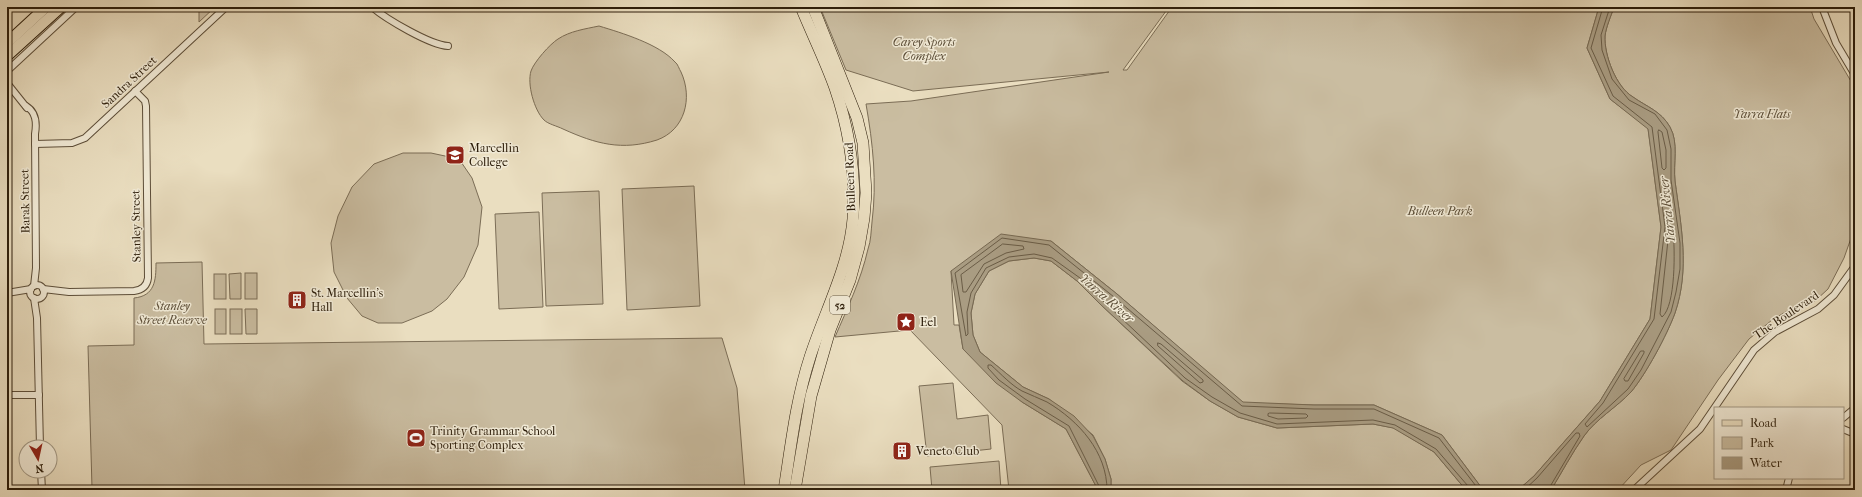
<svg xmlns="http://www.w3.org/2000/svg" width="1862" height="497" font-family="'IM FELL French Canon',serif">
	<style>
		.green { fill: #cabda1; stroke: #7b6d56 }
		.water { fill: #a99c82; stroke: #776952 }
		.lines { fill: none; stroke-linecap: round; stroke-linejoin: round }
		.shore { stroke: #6a5c46; stroke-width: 1 }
		.street-casing { stroke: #5c4d38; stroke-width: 8 }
		.primary-casing { stroke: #2c1d0a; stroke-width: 12 }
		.highway-casing { stroke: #2c1d0a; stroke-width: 12 }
		.street { stroke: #f1ead6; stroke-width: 6 }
		.primary { stroke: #eadec0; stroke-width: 10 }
		.highway { stroke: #eadec0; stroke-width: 11 }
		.labels { text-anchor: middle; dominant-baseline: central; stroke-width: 3; stroke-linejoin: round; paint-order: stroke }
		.shield { fill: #f1ead6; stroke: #675a47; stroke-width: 1 }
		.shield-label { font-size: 11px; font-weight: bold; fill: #2c1d0a }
		.park-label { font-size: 12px; font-style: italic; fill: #5b4d37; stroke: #f1ead6 }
		.street-label { font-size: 12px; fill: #2c1d0a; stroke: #f1ead6 }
		.poi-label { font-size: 12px; fill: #2c1d0a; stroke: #f1ead6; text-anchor: start }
		.water-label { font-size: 13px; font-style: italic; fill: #5e503a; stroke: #f1ead6 }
	</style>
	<rect width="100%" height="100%" fill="#eadec0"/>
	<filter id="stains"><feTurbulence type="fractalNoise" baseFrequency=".005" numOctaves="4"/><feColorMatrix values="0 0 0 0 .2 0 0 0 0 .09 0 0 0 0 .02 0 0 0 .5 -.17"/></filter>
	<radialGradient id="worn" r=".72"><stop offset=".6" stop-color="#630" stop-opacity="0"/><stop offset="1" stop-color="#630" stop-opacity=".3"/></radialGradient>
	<g class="green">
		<polygon points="199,7 215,7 199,22"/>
		<path d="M820,7H1169L1123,70H1127L1172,7H1599L1587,48L1610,99L1648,128L1661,227L1650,319L1600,401L1534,476L1518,490H1489L1481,487L1442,435L1374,405H1314L1243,403L1117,294L1051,241L951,271L954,325H959L963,349L1022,402L1066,429L1098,490H1009L1002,425L910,330L835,337C847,309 861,280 868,249C871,241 871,231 872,222C877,182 873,144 866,104L911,101L1109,72L913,91L846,70Z"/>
		<path d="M1614,7H1810L1814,19L1855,88V227L1844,258L1828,289L1815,301L1799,304L1772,320L1749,339L1718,380L1671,450L1641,465L1618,490H1551C1562,472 1572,453 1584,436C1596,419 1617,407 1631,392C1646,374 1667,335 1675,313C1690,269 1681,226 1675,181C1673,163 1679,143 1670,127C1661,111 1647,107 1633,97C1616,87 1604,55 1605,36C1606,27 1611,16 1614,7Z"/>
		<path d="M599,26C622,33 659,44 675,62C678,64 679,69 681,72C693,98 685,130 657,140C622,151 596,144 563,129C557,126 548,124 544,120C534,110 527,84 531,71C534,62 550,44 558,39C570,31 585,29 599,26Z"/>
		<polygon points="403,153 431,153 459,159 472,178 482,207 478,245 464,277 447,299 432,311 402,323 378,323 362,316 347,298 334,272 331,243 338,216 352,187 374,164"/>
		<polygon points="694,186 700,306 627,310 622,189"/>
		<polygon points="599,191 603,304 546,306 542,193"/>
		<polygon points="539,212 543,307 499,309 495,214"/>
		<polygon points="1034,258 1051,261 1077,281 1100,304 1182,381 1210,401 1238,417 1277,428 1373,424 1394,428 1434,452 1466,490 1111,490 1111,479 1105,459 1093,435 1049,399 1023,387 980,352 973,335 971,313 975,294 989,271 1009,261"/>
		<path d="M202,262L204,344L722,338L737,388L745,490H49L92,488L88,346L134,345V298C155,296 156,280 156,263Z"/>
		<polygon points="241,273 241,299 230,299 229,274"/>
		<rect x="245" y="273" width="12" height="26"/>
		<rect x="214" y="274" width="12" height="25"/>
		<rect x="215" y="309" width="11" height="25"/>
		<rect x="230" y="309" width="12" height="25"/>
		<polygon points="245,309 257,309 257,334 246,334"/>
		<polygon points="953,383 957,419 988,415 991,449 927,456 919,386"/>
		<polygon points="999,461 1001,490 932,490 930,467"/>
	</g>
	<g class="water">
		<path d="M1599,7H1614C1611,16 1606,27 1605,36C1604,55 1616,87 1633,97C1647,107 1661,111 1670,127C1679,143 1673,163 1675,181C1681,226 1690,269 1675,313C1667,335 1646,374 1631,392C1617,407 1596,419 1584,436C1572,453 1562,472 1551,490H1518L1534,476L1600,401L1650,319L1661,227L1648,129L1610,99L1587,48Z"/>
		<polygon points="1001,234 1051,241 1117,294 1243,402 1314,405 1374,405 1442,435 1481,487 1489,490 1466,490 1434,452 1393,428 1373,424 1277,428 1238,417 1210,401 1183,381 1100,304 1077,281 1051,261 1034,258 1009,261 989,271 975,294 971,313 973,335 980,352 1023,387 1049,399 1074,416 1093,436 1105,459 1111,479 1111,490 1098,490 1066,429 1022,402 996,383 963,349 951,271"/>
	</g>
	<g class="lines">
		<g class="shore">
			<polyline points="1603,7 1591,48 1613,96 1652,127 1665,227 1654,319 1603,403 1585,424 1587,427 1628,389 1641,370 1671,312 1676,292 1680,269 1680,243 1671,180 1671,149 1667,130 1655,114 1629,100 1612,79 1602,50 1601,35 1610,7"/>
			<polygon points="1659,130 1662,132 1666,150 1666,168 1664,170 1662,168 1658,132"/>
			<path d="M1671,230L1673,231C1675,248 1676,306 1662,317L1660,314L1669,231Z"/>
			<polygon points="1003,244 1023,246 1024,249 1006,253 984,264 966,292 963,292 961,275"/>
			<polygon points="1158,343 1161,344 1203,380 1203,382 1200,383 1158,346"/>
			<polygon points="1641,351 1644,351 1644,353 1628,381 1625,381 1624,379"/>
			<polygon points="1270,413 1306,414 1308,416 1306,418 1278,419 1268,416 1268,414"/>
			<path d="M1101,490L1069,426L1025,399L999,380L988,368V365H991C1001,374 1011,385 1022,391C1030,395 1039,398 1047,402C1079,421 1107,452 1107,490"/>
			<polyline points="1469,490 1468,486 1436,449 1395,425 1373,420 1277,424 1240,413 1212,397 1185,378 1103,301 1080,278 1052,258 1034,254 1009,257 986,268 971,293 967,312 968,334 966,336 955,273 1002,238 1049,245 1114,297 1242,406 1314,409 1374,409 1439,438 1479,490"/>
			<polyline points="1524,490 1537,478 1576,433 1579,433 1580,436 1548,490"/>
		</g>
		<defs>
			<g id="street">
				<path d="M372,7C386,19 430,45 448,46"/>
				<polyline points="1822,7 1836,43 1855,75"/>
				<polyline points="7,71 76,7"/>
				<polyline points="7,83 27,108"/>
				<path d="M26,106C36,112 37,122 35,134L36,268L34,286"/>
				<polyline points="35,144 72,143 85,138 226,7"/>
				<circle cx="37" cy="292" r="7"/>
				<path d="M43,289L69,292L134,291C142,290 147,286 148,278L146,106L145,101L135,91"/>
				<polyline points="7,293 31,289"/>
				<polyline points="34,298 37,318 40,447"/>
				<polyline points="7,395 39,395"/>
				<polyline points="1843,418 1855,408"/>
				<polyline points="1843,429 1855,434"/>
				<polyline points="41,471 42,490"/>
				<polyline points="1634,490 1700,429 1754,350 1775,332 1818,309 1834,295 1855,266"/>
				<polyline points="1786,490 1789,478"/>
			</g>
			<g id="primary">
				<polyline points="7,43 46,7"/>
				<polyline points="7,56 61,7"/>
			</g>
			<g id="highway">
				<path d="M784,490C791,445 796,400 810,357C825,311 849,267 853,219C856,175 849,129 835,88C825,60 812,34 801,7"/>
				<polyline points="795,490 811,396 830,330 850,280 859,247 864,218 866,193 863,143 857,118 813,7"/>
			</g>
		</defs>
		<use href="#street" class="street-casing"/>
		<use href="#primary" class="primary-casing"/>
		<use href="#highway" class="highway-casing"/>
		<use href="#street" class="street"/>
		<use href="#primary" class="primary"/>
		<use href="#highway" class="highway"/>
	</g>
	<defs>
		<symbol id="school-square" viewBox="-11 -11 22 22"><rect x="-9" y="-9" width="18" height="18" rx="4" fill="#8f2418" stroke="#f1ead6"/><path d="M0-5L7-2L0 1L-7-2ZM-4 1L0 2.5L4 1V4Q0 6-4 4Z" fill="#fff"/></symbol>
		<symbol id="building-square" viewBox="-11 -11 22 22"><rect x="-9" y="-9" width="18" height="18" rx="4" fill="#8f2418" stroke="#f1ead6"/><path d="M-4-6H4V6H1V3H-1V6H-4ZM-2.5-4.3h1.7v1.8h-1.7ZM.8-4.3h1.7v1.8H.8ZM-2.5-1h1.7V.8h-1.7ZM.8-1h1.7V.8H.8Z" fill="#fff"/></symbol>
		<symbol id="sight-square" viewBox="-11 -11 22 22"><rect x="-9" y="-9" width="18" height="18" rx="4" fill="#8f2418" stroke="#f1ead6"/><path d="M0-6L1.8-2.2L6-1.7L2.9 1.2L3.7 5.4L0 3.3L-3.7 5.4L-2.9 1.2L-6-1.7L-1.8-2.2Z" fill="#fff"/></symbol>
		<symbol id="stadium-square" viewBox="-11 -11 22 22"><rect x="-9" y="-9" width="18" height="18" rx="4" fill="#8f2418" stroke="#f1ead6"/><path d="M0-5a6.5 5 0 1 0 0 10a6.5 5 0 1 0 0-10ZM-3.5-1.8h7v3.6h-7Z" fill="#fff"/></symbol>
	</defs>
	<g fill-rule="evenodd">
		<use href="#school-square" x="444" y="144" width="22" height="22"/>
		<use href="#building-square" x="286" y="289" width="22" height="22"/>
		<use href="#sight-square" x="895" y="311" width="22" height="22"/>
		<use href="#stadium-square" x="405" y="427" width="22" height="22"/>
		<use href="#building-square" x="891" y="440" width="22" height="22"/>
	</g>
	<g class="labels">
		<rect class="shield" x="830" y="296" width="20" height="18" rx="3"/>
		<g class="shield-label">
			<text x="840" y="305">52</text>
		</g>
		<g class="park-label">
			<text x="924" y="42">Carey Sports<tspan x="924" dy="14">Complex</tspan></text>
			<text x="1762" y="114">Yarra Flats</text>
			<text x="1440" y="211">Bulleen Park</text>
			<text x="172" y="306">Stanley<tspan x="172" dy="14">Street Reserve</tspan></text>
		</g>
		<g class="street-label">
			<text transform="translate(129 82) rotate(-43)">Sandra Street</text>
			<text transform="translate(850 177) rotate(-92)">Bulleen Road</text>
			<text transform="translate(25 201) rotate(-91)">Barak Street</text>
			<text transform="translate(136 226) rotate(-91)">Stanley Street</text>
			<text transform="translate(1786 315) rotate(-34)">The Boulevard</text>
		</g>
		<g class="poi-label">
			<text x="469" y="148">Marcellin<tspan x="469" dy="14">College</tspan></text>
			<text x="311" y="293">St. Marcellin's<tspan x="311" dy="14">Hall</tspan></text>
			<text x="920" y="322">Eel</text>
			<text x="430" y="431">Trinity Grammar School<tspan x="430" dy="14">Sporting Complex</tspan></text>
			<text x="916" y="451">Veneto Club</text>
		</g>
		<g class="water-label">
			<text transform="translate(1667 210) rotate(-96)">Yarra River</text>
			<text transform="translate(1107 298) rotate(41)">Yarra River</text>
		</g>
	</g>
	<rect width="1862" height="497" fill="none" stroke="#eadec0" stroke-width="24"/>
	<rect x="8" y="8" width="1846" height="481" fill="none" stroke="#2c1d0a" stroke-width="2"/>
	<rect x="12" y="12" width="1838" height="473" fill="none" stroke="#2c1d0a"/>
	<rect x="1714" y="407" width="130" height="72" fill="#f1ead6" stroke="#a29884"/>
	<rect x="1722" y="420" width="20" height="6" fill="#eadec0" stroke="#a29884"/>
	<text x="1750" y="427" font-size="12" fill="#2c1d0a">Road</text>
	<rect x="1722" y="437" width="20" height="12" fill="#cabda1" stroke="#a29884"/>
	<text x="1750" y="447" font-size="12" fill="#2c1d0a">Park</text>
	<rect x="1722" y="457" width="20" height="12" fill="#a99c82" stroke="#a29884"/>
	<text x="1750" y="467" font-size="12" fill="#2c1d0a">Water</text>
	<g transform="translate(38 459) rotate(171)"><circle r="19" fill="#f1ead6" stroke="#a29884"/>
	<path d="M0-3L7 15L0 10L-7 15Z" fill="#8f2418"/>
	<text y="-6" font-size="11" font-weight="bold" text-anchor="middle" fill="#2c1d0a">N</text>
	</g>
	<rect width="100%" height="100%" filter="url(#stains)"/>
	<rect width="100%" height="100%" fill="url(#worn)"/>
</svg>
